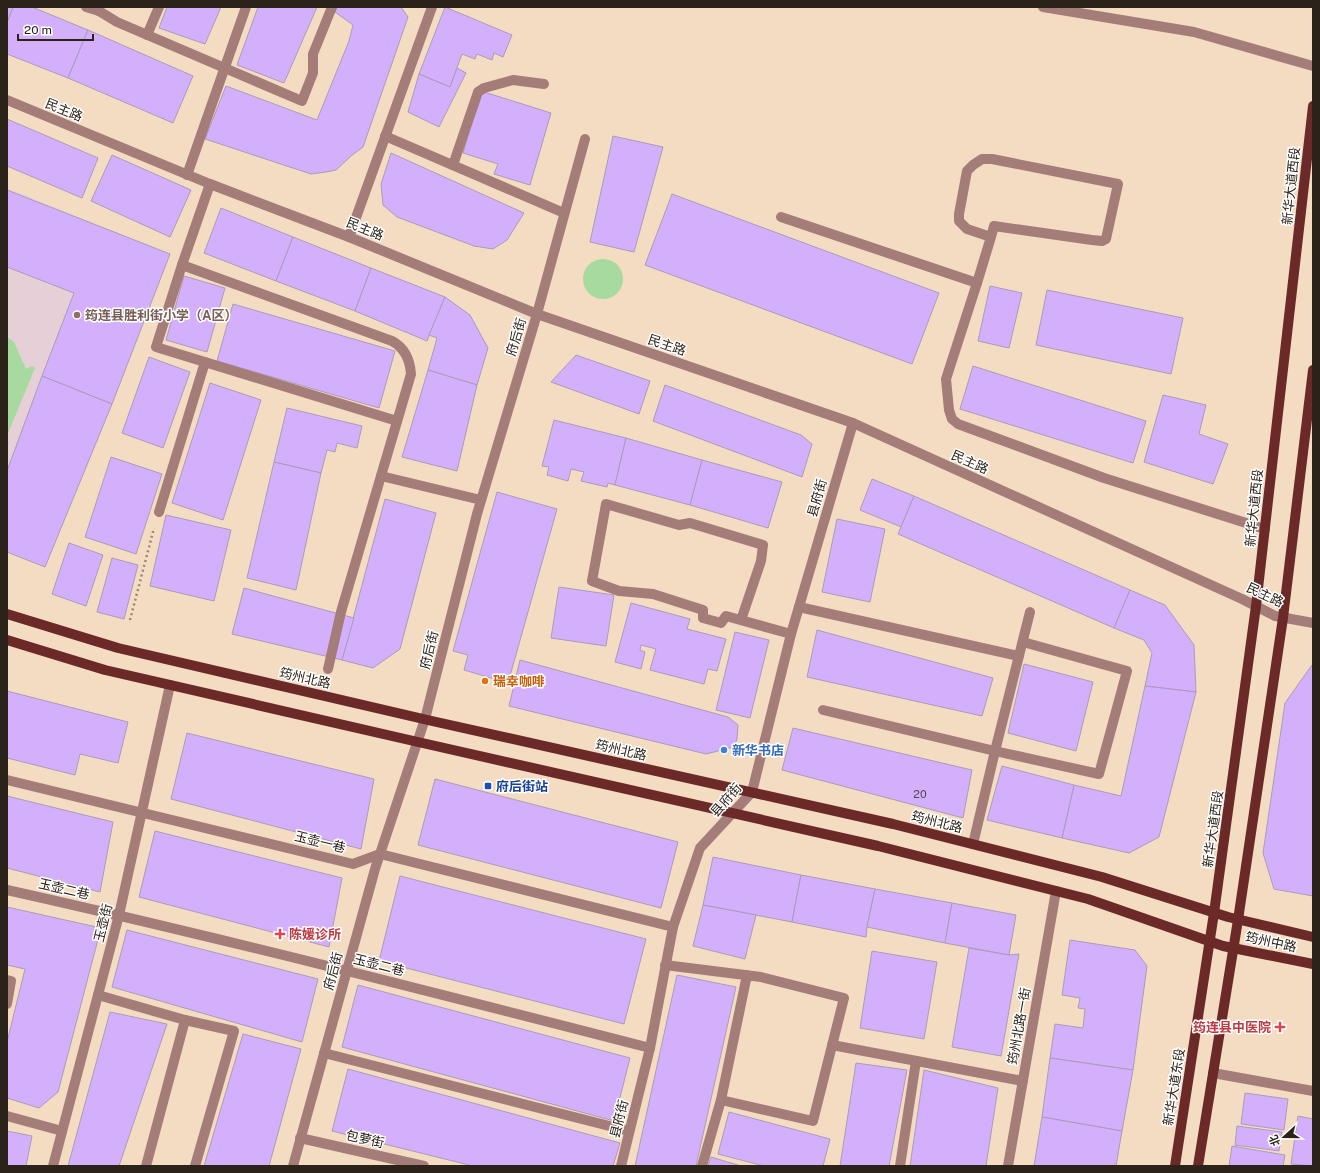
<svg xmlns="http://www.w3.org/2000/svg" width="1320" height="1173" font-family="'Public Sans','Noto Sans SC',sans-serif">
	<style>
		.education { fill: #e7cfd8 }
		.green { fill: #a7da9e }
		.building { fill: #d4b0fc; stroke: #a99cb8 }
		.lines { fill: none; stroke-linecap: round; stroke-linejoin: round }
		.path { stroke: #998876; stroke-width: 2.5; stroke-dasharray: 2 3; stroke-linecap: butt }
		.minor { stroke: #a47d79; stroke-width: 10 }
		.major { stroke: #6b2a27; stroke-width: 10 }
		.education-dot { fill: #8d6e63; stroke: #fff; stroke-width: 1.5 }
		.food-dot { fill: #e8710a; stroke: #fff; stroke-width: 1.5 }
		.shop-dot { fill: #3f7fe0; stroke: #fff; stroke-width: 1.5 }
		.transit-dot { fill: #1a4fb4; stroke: #fff; stroke-width: 1.5 }
		.health-dot { fill: #e0444e; stroke: #fff; stroke-width: 1.5 }
		.labels { text-anchor: middle; dominant-baseline: central; stroke-width: 3; stroke-linejoin: round; paint-order: stroke }
		.number-label { font-size: 11px; fill: #554652 }
		.street-label { font-size: 13px; fill: #2b2219; stroke: #fff }
		.education-label { font-size: 13px; font-weight: bold; fill: #785e54; stroke: #fff; text-anchor: start }
		.food-label { font-size: 13px; font-weight: bold; fill: #c56008; stroke: #fff; text-anchor: start }
		.shop-label { font-size: 13px; font-weight: bold; fill: #366cbe; stroke: #fff; text-anchor: start }
		.transit-label { font-size: 13px; font-weight: bold; fill: #164399; stroke: #fff; text-anchor: start }
		.health-label { font-size: 13px; font-weight: bold; fill: #be3a42; stroke: #fff; text-anchor: start }
	</style>
	<rect width="100%" height="100%" fill="#f4dcc3"/>
	<polygon class="education" points="7,188 170,254 112,404 7,471"/>
	<g class="green">
		<circle cx="603" cy="279" r="20"/>
		<polygon points="7,337 14,342 26,369 32,366 35,368 7,436"/>
	</g>
	<g class="building">
		<polygon points="7,7 13,7 7,23"/>
		<polygon points="13,7 32,7 88,30 68,78 7,54 7,23"/>
		<polygon points="167,7 221,7 205,44 159,28"/>
		<polygon points="258,7 317,7 284,83 237,65"/>
		<polygon points="337,7 401,7 408,17 363,147 351,156 336,170 326,172 311,174 205,139 226,86 317,120 349,41 353,25 335,12"/>
		<polygon points="445,7 512,35 503,57 494,53 492,60 477,54 475,59 462,54 450,87 419,74"/>
		<polygon points="88,30 193,76 173,123 68,78"/>
		<polygon points="457,68 466,73 439,127 408,112 419,74 450,87"/>
		<polygon points="481,91 551,113 530,185 494,174 498,164 463,153"/>
		<polygon points="7,119 98,158 82,198 7,166"/>
		<polygon points="613,136 663,147 634,252 590,242"/>
		<polygon points="391,153 524,213 507,240 493,249 474,246 397,217 383,205 381,184"/>
		<polygon points="112,155 191,190 170,237 91,201"/>
		<polygon points="7,190 170,254 112,404 42,376 74,293 7,267"/>
		<polygon points="672,194 939,293 912,364 645,265"/>
		<polygon points="221,208 293,237 276,281 204,253"/>
		<polygon points="293,237 371,268 355,311 276,281"/>
		<polygon points="371,268 445,297 427,341 355,311"/>
		<polygon points="184,276 225,288 207,352 166,340"/>
		<polygon points="990,286 1022,293 1009,348 978,341"/>
		<polygon points="1047,290 1183,318 1171,374 1036,345"/>
		<polygon points="445,297 470,315 488,348 477,385 428,370 437,338 429,335"/>
		<polygon points="233,304 395,351 379,408 217,361"/>
		<polygon points="576,355 650,381 639,414 551,382"/>
		<polygon points="149,357 190,372 163,448 122,433"/>
		<polygon points="973,366 1146,421 1133,463 960,409"/>
		<polygon points="428,370 477,385 457,471 402,457"/>
		<polygon points="42,376 112,404 45,567 7,552 7,471"/>
		<polygon points="210,383 261,400 223,520 172,503"/>
		<polygon points="665,385 801,435 812,444 802,477 653,421"/>
		<polygon points="1163,395 1206,405 1199,434 1228,444 1213,484 1144,462"/>
		<polygon points="287,408 362,426 357,448 337,443 335,452 327,450 321,473 274,462"/>
		<polygon points="554,420 626,438 615,485 608,483 607,487 581,481 584,472 571,469 568,481 547,475 549,467 542,466"/>
		<polygon points="626,438 702,460 690,505 615,485"/>
		<polygon points="111,457 162,474 136,554 85,537"/>
		<polygon points="702,460 782,482 768,528 690,505"/>
		<polygon points="274,462 321,473 296,590 247,578"/>
		<polygon points="872,479 914,496 901,527 860,510"/>
		<polygon points="497,492 557,509 508,683 464,670 468,655 453,651"/>
		<polygon points="914,496 1130,590 1114,628 898,534"/>
		<polygon points="385,499 436,513 400,649 373,668 342,660"/>
		<polygon points="166,515 231,530 214,601 150,586"/>
		<polygon points="837,519 885,529 870,602 822,592"/>
		<polygon points="69,543 103,555 86,606 52,594"/>
		<polygon points="112,558 138,565 124,619 97,612"/>
		<polygon points="559,587 614,595 606,646 551,638"/>
		<polygon points="244,588 354,618 342,660 232,634"/>
		<polygon points="1130,590 1165,605 1194,645 1196,692 1145,686 1152,653 1144,640 1114,628"/>
		<polygon points="631,603 690,619 687,629 726,639 717,671 708,669 704,684 650,670 656,649 641,645 640,650 645,652 641,669 615,662"/>
		<polygon points="817,630 993,678 982,716 807,677"/>
		<polygon points="735,632 769,640 750,718 716,710"/>
		<polygon points="520,660 728,717 738,725 737,739 734,747 706,754 509,706"/>
		<polygon points="1024,664 1093,682 1076,751 1008,733"/>
		<polygon points="1312,665 1313,665 1313,896 1274,889 1263,853 1285,703"/>
		<polygon points="1145,686 1196,692 1159,837 1129,853 1062,838 1074,785 1121,796"/>
		<polygon points="7,691 128,722 118,763 80,754 75,775 7,758"/>
		<polygon points="793,728 972,770 963,818 782,770"/>
		<polygon points="187,733 374,779 361,849 171,799"/>
		<polygon points="1002,766 1074,785 1062,838 987,820"/>
		<polygon points="435,779 678,842 661,908 418,845"/>
		<polygon points="7,796 113,822 100,892 7,868"/>
		<polygon points="155,831 342,878 329,947 139,897"/>
		<polygon points="713,857 801,875 792,922 703,905"/>
		<polygon points="801,875 875,889 867,927 866,937 792,922"/>
		<polygon points="400,876 646,939 624,1024 379,961"/>
		<polygon points="875,889 952,903 945,943 867,927"/>
		<polygon points="952,903 1016,915 1009,955 945,943"/>
		<polygon points="703,905 756,915 745,959 693,946"/>
		<polygon points="7,907 101,928 58,1092 39,1108 7,1098 7,1042 25,969 7,965"/>
		<polygon points="127,930 318,979 302,1042 112,987"/>
		<polygon points="1070,940 1135,950 1147,966 1133,1070 1050,1058 1055,1024 1083,1028 1085,1009 1078,1008 1080,998 1062,995"/>
		<polygon points="969,948 1009,955 1019,954 1001,1056 952,1047"/>
		<polygon points="872,951 937,962 924,1039 860,1028"/>
		<polygon points="677,975 736,987 696,1166 635,1166"/>
		<polygon points="358,985 630,1058 614,1121 342,1047"/>
		<polygon points="110,1012 167,1024 119,1166 68,1166"/>
		<polygon points="243,1034 301,1049 269,1166 204,1166"/>
		<polygon points="1050,1058 1133,1070 1122,1131 1042,1117"/>
		<polygon points="856,1063 907,1070 889,1166 840,1166"/>
		<polygon points="348,1069 620,1143 613,1166 473,1166 332,1131"/>
		<polygon points="924,1070 998,1088 986,1166 910,1166"/>
		<polygon points="1245,1093 1288,1099 1284,1130 1241,1124"/>
		<polygon points="729,1112 830,1139 823,1166 764,1166 718,1154"/>
		<polygon points="1298,1116 1313,1119 1313,1166 1291,1164"/>
		<polygon points="1042,1117 1122,1131 1116,1166 1034,1166"/>
		<polygon points="1237,1126 1282,1132 1279,1151 1235,1145"/>
		<polygon points="7,1131 32,1136 26,1166 7,1166"/>
		<polygon points="1232,1146 1285,1155 1283,1166 1229,1166"/>
		<polygon points="711,1157 741,1166 708,1166"/>
	</g>
	<g class="lines">
		<polyline class="path" points="130,620 154,528"/>
		<g class="minor">
			<polyline points="86,7 99,11"/>
			<polyline points="99,7 99,11 117,22 302,101 313,73 313,54 332,7"/>
			<polyline points="1043,7 1194,32 1313,66"/>
			<polyline points="147,35 159,7"/>
			<polyline points="7,100 210,184 349,237 537,314 853,423 1242,599 1275,616 1313,623"/>
			<polyline points="385,136 564,213"/>
			<polyline points="453,165 478,92 484,88 513,80 544,84"/>
			<polyline points="187,175 246,7"/>
			<polyline points="210,184 182,265 156,347 397,421"/>
			<polyline points="781,217 977,283 946,379 949,410 952,419 958,424 1104,478 1265,529"/>
			<polyline points="349,237 432,7"/>
			<path d="M182,265L392,341C405,348 410,360 411,374L341,612L328,669"/>
			<polyline points="977,283 991,237 967,229 959,221 959,214 967,171 973,165 982,159 992,159 1118,184 1106,239 1102,241 1092,240 994,226 991,237"/>
			<polyline points="381,476 481,500"/>
			<polyline points="159,512 205,362"/>
			<polyline points="799,607 1019,656"/>
			<polyline points="741,620 761,561 763,545 690,523 679,525 606,504 592,581 619,591 653,594 703,610 703,618 721,623 726,616 791,634"/>
			<polyline points="823,710 995,751 1099,774 1127,671 1023,642"/>
			<polyline points="7,780 353,864 380,854 673,927"/>
			<polyline points="973,844 995,751 1030,612"/>
			<path d="M7,890C222,938 436,993 650,1048"/>
			<polyline points="665,965 761,977 844,998 813,1121 721,1100 747,975"/>
			<polyline points="7,980 11,981 7,1004"/>
			<polyline points="98,995 185,1020"/>
			<polyline points="832,1045 1023,1081"/>
			<polyline points="324,1053 629,1131"/>
			<polyline points="1213,1073 1313,1091"/>
			<polyline points="7,1116 62,1131"/>
			<polyline points="300,1138 424,1166"/>
			<polyline points="53,1166 119,915 170,685"/>
			<polyline points="146,1166 185,1020 234,1031 195,1166"/>
			<polyline points="293,1166 375,869 425,719 477,514 537,314 585,139"/>
			<polyline points="621,1166 650,1048 673,927 700,848 752,792 791,634 853,423"/>
			<polyline points="702,1166 721,1100"/>
			<polyline points="900,1166 916,1061"/>
			<polyline points="1008,1166 1056,891"/>
		</g>
		<g class="major">
			<polyline points="7,614 118,648 432,721 893,824 1102,877 1228,917 1313,937"/>
			<polyline points="7,640 105,670 418,742 878,846 1088,899 1223,946 1313,964"/>
			<polyline points="1175,1166 1214,913 1256,606 1313,106"/>
			<polyline points="1198,1166 1238,920 1283,618 1313,370"/>
		</g>
	</g>
	<circle class="education-dot" cx="77" cy="315" r="4"/>
	<circle class="food-dot" cx="485" cy="681" r="4"/>
	<circle class="shop-dot" cx="724" cy="750" r="4"/>
	<rect class="transit-dot" x="484" y="782" width="8" height="8" rx="2"/>
	<g class="health-dot">
		<path d="M278 928h4v4h4v4h-4v4h-4v-4h-4v-4h4z"/>
		<path d="M1278 1021h4v4h4v4h-4v4h-4v-4h-4v-4h4z"/>
	</g>
	<g class="labels">
		<g class="number-label">
			<text x="920" y="794">20</text>
		</g>
		<g class="street-label">
			<text transform="translate(64 110) rotate(22)">民主路</text>
			<text transform="translate(1291 186) rotate(-84)">新华大道西段</text>
			<text transform="translate(365 229) rotate(22)">民主路</text>
			<text transform="translate(516 337) rotate(-73)">府后街</text>
			<text transform="translate(667 345) rotate(19)">民主路</text>
			<text transform="translate(970 462) rotate(24)">民主路</text>
			<text transform="translate(817 498) rotate(-74)">县府街</text>
			<text transform="translate(1254 508) rotate(-84)">新华大道西段</text>
			<text transform="translate(1265 595) rotate(25)">民主路</text>
			<text transform="translate(429 650) rotate(-76)">府后街</text>
			<text transform="translate(305 678) rotate(13)">筠州北路</text>
			<text transform="translate(621 750) rotate(13)">筠州北路</text>
			<text transform="translate(726 800) rotate(-49)">县府街</text>
			<text transform="translate(937 822) rotate(14)">筠州北路</text>
			<text transform="translate(1213 829) rotate(-82)">新华大道西段</text>
			<text transform="translate(320 842) rotate(14)">玉壶一巷</text>
			<text transform="translate(64 889) rotate(13)">玉壶二巷</text>
			<text transform="translate(103 923) rotate(-76)">玉壶街</text>
			<text transform="translate(1271 942) rotate(12)">筠州中路</text>
			<text transform="translate(379 965) rotate(14)">玉壶二巷</text>
			<text transform="translate(333 971) rotate(-75)">府后街</text>
			<text transform="translate(1019 1026) rotate(-80)">筠州北路一街</text>
			<text transform="translate(1174 1087) rotate(-81)">新华大道东段</text>
			<text transform="translate(619 1119) rotate(-76)">县府街</text>
			<text transform="translate(365 1139) rotate(13)">包萝街</text>
		</g>
		<g class="education-label">
			<text x="85" y="315">筠连县胜利街小学（A区）</text>
		</g>
		<g class="food-label">
			<text x="493" y="681">瑞幸咖啡</text>
		</g>
		<g class="shop-label">
			<text x="732" y="750">新华书店</text>
		</g>
		<g class="transit-label">
			<text x="496" y="786">府后街站</text>
		</g>
		<g class="health-label">
			<text x="289" y="934">陈媛诊所</text>
			<text x="1271" y="1027" text-anchor="end">筠连县中医院</text>
		</g>
	</g>
	<rect width="1320" height="1173" fill="none" stroke="#2b2219" stroke-width="16"/>
	<g transform="translate(1284 1137) rotate(249)" stroke="#ffffff" stroke-width="3" paint-order="stroke">
	<path d="M0-3L7 15L0 10L-7 15Z" fill="#2b2219"/>
	<text y="-6" font-size="11" font-weight="bold" text-anchor="middle" fill="#2b2219">北</text>
	</g>
	<path d="M18 34v6h75v-6" fill="none" stroke="#2b2219" stroke-width="2"/>
	<text x="24" y="34" font-size="12" fill="#2b2219" stroke="#ffffff" stroke-width="3" paint-order="stroke">20 m</text>
</svg>
